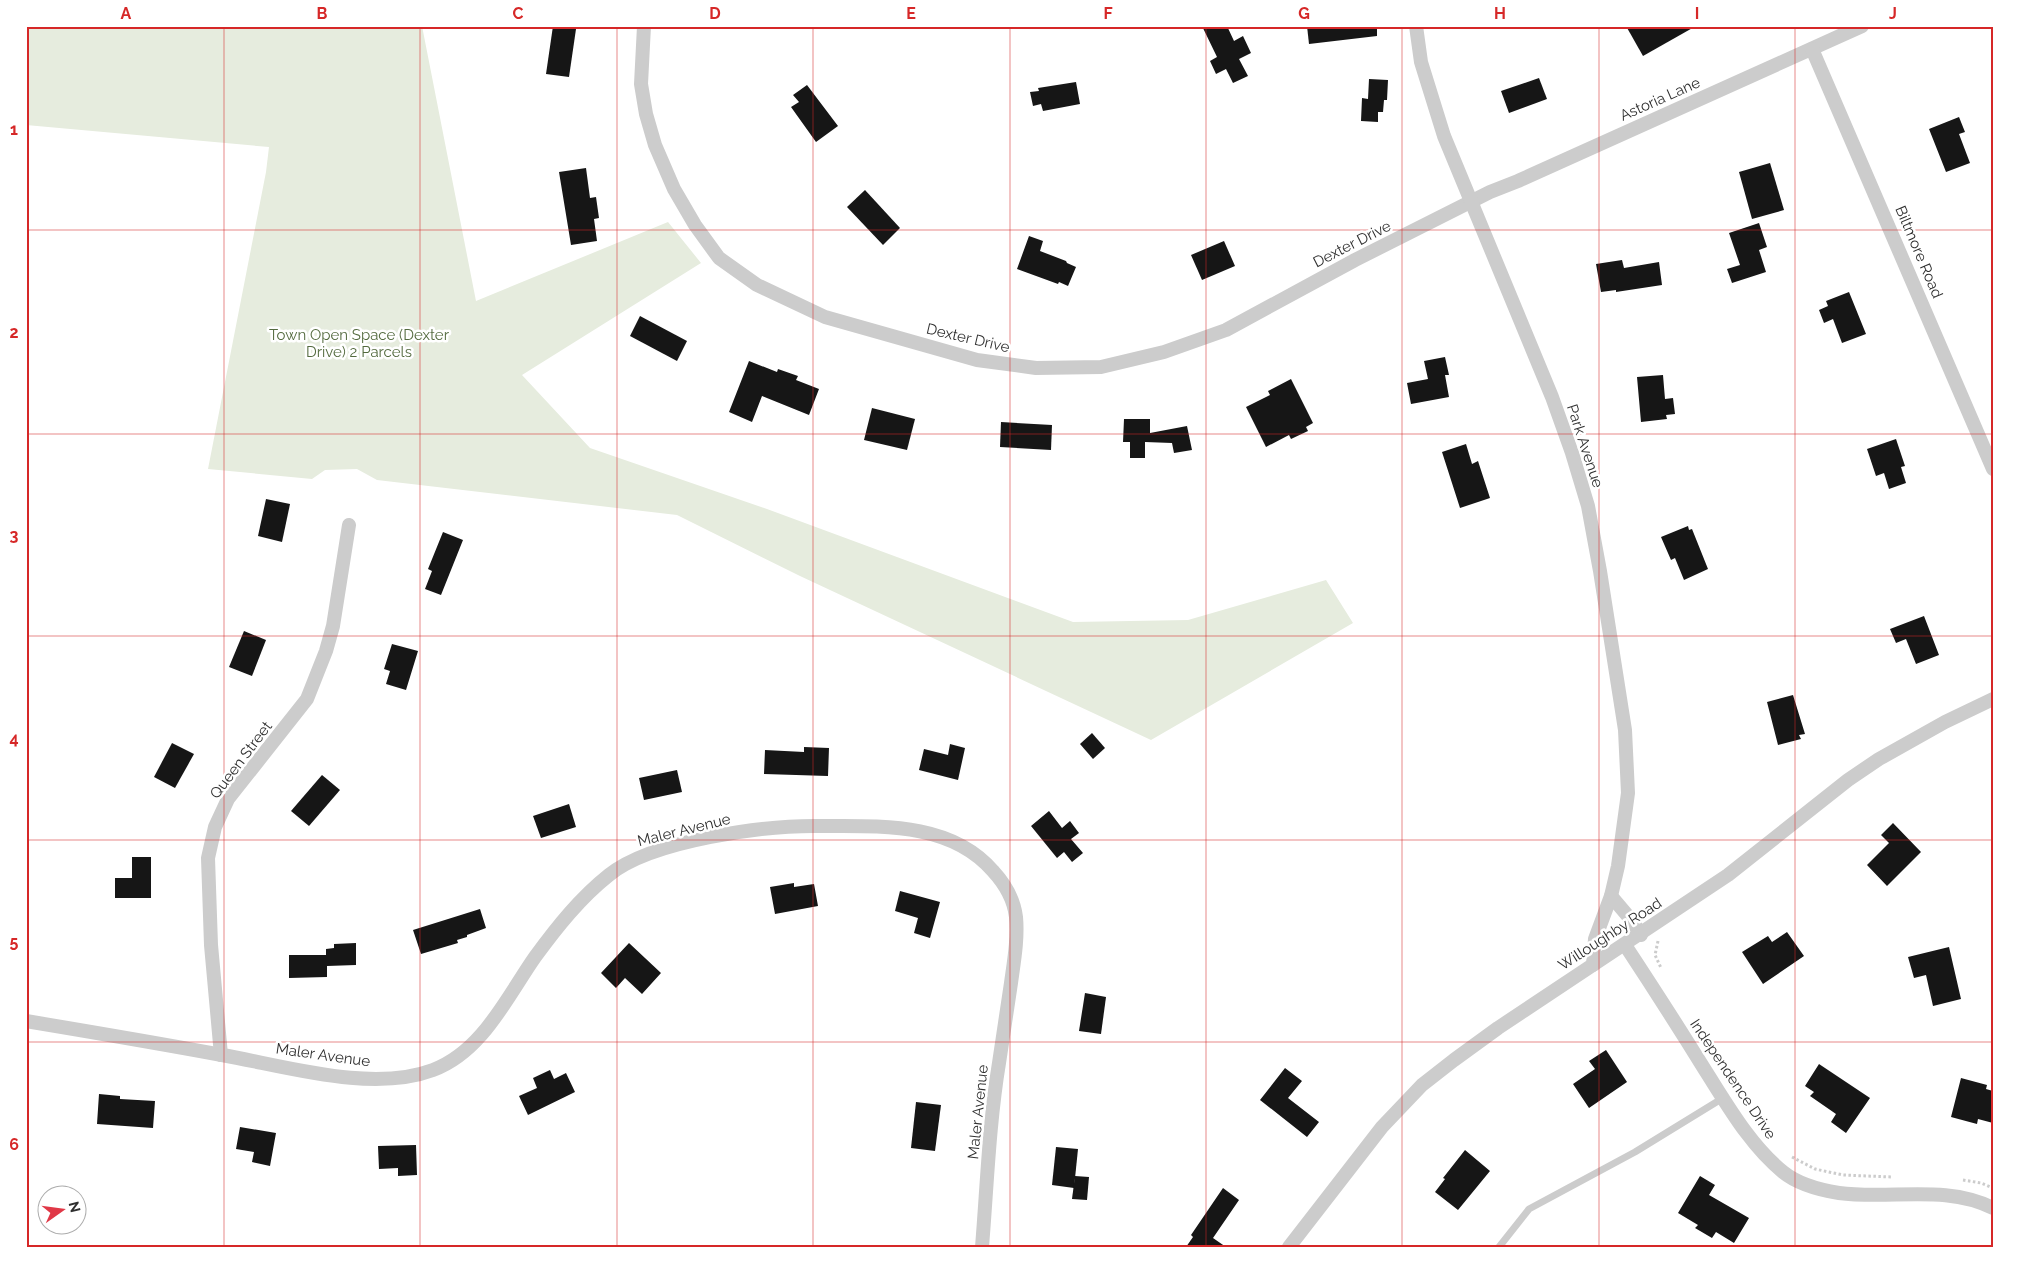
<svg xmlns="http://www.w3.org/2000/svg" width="2019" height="1273" font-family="Raleway,sans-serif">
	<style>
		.green { fill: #e6ecde }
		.building { fill: #161616 }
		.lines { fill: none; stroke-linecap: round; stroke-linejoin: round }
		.path { stroke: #ccc; stroke-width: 3; stroke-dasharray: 2.5 2.5; stroke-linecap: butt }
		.service { stroke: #ccc; stroke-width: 7 }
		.minor { stroke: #ccc; stroke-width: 14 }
		.grid { fill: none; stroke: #d62828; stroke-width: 1; stroke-opacity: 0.55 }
		.labels { text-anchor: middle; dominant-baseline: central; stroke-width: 5; stroke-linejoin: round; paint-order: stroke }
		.street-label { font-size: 15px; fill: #2f2f2f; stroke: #fff }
		.park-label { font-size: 15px; fill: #536a3e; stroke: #fff }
		.neatline { fill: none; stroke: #d62828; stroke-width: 2 }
		.grid-label { font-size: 16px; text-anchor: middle; font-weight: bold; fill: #d62828 }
	</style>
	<rect width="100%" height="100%" fill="#fff"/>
	<polygon class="green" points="26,26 422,26 476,301 668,222 701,263 522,375 590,448 767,509 1073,622 1188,620 1326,580 1353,623 1151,740 800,576 677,515 377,480 357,469 325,470 312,479 208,469 266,172 269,147 26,125"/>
	<g class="building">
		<polygon points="553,26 576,29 569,77 546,74"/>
		<polygon points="1202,26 1227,26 1234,41 1243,36 1251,53 1239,59 1248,76 1233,83 1226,69 1216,74 1210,61 1217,57"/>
		<polygon points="1307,26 1377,26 1377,36 1309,44"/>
		<polygon points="1626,26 1696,26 1643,56"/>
		<polygon points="1539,78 1547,99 1509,113 1501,91"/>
		<polygon points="1369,79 1388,80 1387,100 1384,100 1383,112 1378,112 1378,122 1361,121 1362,98 1368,99"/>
		<polygon points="1076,82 1080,104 1043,111 1041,104 1033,106 1030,92 1039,91 1038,88"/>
		<polygon points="807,85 838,126 816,142 791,107 799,102 793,95"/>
		<polygon points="1959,117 1965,132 1959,134 1970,163 1946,172 1929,129"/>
		<polygon points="1770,163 1784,210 1752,219 1739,172"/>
		<polygon points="586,168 590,198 596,197 599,218 594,219 597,241 571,245 559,172"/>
		<polygon points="865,190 900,228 883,245 847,207"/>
		<polygon points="1759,223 1767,247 1759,250 1766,272 1732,283 1727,269 1740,265 1729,233"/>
		<polygon points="1029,236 1043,241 1040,251 1066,261 1067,263 1076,267 1068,286 1059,282 1058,284 1017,269"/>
		<polygon points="1224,241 1235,266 1202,280 1191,255"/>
		<polygon points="1622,260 1624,268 1659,262 1662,285 1616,292 1616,290 1601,292 1596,264"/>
		<polygon points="1849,292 1866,334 1842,343 1833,319 1824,323 1819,310 1828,306 1826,301"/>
		<polygon points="640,316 687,341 677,361 630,336"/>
		<polygon points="1445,357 1449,375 1445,375 1449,397 1411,404 1407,383 1428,379 1424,361"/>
		<polygon points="749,361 777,372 778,369 798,376 796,380 819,389 809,415 762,396 752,422 729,412"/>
		<polygon points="1663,375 1665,399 1673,398 1675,414 1666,415 1667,419 1641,422 1637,377"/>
		<polygon points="1291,379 1313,423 1306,427 1308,431 1291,439 1289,435 1266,447 1246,407 1270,395 1268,391"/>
		<polygon points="872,408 915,419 907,450 864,440"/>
		<polygon points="1124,419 1150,419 1150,433 1187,426 1192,450 1174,453 1172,443 1145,442 1145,458 1130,458 1130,442 1123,442"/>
		<polygon points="1001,422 1052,425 1051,450 1000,447"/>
		<polygon points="1896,439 1905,466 1901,467 1906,483 1889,489 1884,473 1876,476 1867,449"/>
		<polygon points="1466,444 1472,464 1478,461 1490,498 1460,508 1442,452"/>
		<polygon points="266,499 290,504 282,542 258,536"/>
		<polygon points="1688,526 1689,530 1692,529 1708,569 1684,580 1675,558 1671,560 1661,537"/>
		<polygon points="443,532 463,540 441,595 425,589 432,571 428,569"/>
		<polygon points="1924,616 1939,655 1916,664 1906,639 1896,643 1890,629"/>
		<polygon points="244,631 266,640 252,676 229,667"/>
		<polygon points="392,644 418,651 406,690 386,684 390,671 384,669"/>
		<polygon points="1793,695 1805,734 1799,735 1801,739 1778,745 1767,702"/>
		<polygon points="1092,733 1105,748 1093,759 1080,744"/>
		<polygon points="172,743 194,754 175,788 154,777"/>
		<polygon points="950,744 965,748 958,780 919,770 924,749 948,755"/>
		<polygon points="804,747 829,748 828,776 764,774 765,750 804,752"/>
		<polygon points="677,770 682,792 644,800 639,778"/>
		<polygon points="322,775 340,790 309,826 291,811"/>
		<polygon points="569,804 576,827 541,838 533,816"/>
		<polygon points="1049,811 1062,828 1070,821 1079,833 1071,839 1083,853 1072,862 1064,852 1057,858 1031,826"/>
		<polygon points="1893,823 1921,852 1887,886 1867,865 1889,843 1881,835"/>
		<polygon points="132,857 151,857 151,898 115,898 115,878 132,878"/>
		<polygon points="794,883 794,887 814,884 818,906 775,914 770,887"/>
		<polygon points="900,891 940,902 930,938 914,933 918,918 895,911"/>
		<polygon points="480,909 486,928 467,935 467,937 457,940 458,943 421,954 413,930"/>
		<polygon points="1787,932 1804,956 1763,984 1742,952 1768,936 1772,942"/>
		<polygon points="356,943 356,965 327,966 327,964 327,977 289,978 289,955 326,955 326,949 334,948 334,944"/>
		<polygon points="629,943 661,973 642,994 625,978 616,988 601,973"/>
		<polygon points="1949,947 1961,999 1933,1006 1926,975 1914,978 1908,957"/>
		<polygon points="1085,993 1106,997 1101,1034 1079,1031"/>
		<polygon points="1606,1050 1627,1082 1589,1108 1573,1084 1595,1069 1589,1061"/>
		<polygon points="1819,1064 1870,1098 1846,1133 1831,1122 1836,1114 1810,1096 1814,1092 1805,1086"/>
		<polygon points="1285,1068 1302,1081 1288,1098 1319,1122 1307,1137 1260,1100"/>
		<polygon points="550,1070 554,1079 566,1073 575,1092 528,1115 519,1096 537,1088 533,1078"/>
		<polygon points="1961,1078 1987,1085 1986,1089 1993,1091 1993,1123 1978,1119 1977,1124 1951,1117"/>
		<polygon points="99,1094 120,1096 120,1099 155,1101 153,1128 97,1124"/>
		<polygon points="916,1102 941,1105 935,1151 911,1148"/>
		<polygon points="240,1127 276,1133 270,1166 252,1162 254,1152 236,1149"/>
		<polygon points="416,1145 417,1175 398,1176 398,1168 379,1169 378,1146"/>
		<polygon points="1056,1147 1078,1149 1074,1188 1052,1185"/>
		<polygon points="1465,1150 1490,1171 1458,1210 1435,1192 1445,1179 1443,1178"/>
		<polygon points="1075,1176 1089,1177 1087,1200 1072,1199"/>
		<polygon points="1700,1176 1715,1185 1709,1195 1749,1218 1734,1243 1716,1232 1712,1238 1695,1228 1698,1225 1678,1213"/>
		<polygon points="1223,1188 1239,1200 1213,1238 1226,1247 1186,1247 1193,1237 1191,1235"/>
	</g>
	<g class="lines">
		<g class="path">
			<polyline points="1658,941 1655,955 1661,968"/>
			<polyline points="1792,1157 1815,1169 1843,1175 1892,1177"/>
			<polyline points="1963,1180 1981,1183 1993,1188"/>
		</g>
		<polyline class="service" points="1499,1247 1529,1209 1635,1152 1723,1098"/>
		<g class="minor">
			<polyline points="644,26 641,84 646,114 655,145 674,189 695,225 719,258 757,285 825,317 977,360 1036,368 1101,367 1164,352 1226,330 1355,260 1490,192 1518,181 1862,26"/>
			<polyline points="1416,26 1421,62 1444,136 1552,397 1572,453 1588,506 1600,571 1625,730 1628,793 1618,866 1611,896 1595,939 1593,965"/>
			<polyline points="1812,49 1993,469"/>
			<polyline points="1611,896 1633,922 1641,935"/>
			<path d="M1625,945C1652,986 1679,1028 1705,1070C1728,1106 1750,1145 1783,1172C1799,1185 1820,1190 1839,1193C1890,1200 1945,1184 1993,1208"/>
			<path d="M26,1021C92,1032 157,1043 222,1055C285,1066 372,1093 433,1070C482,1052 507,997 535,957C557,927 580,898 609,875C652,840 766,825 821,826C881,826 951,822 993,871C1005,884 1014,900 1016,917C1018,939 1014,961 1011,983C1007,1010 1003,1036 999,1063C989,1124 987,1186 982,1247"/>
			<polyline points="221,1055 211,945 208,858 215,827 228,799 307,699 326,651 333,626 349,525"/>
			<polyline points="1289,1247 1382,1127 1422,1085 1454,1060 1498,1028 1728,875 1848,780 1879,759 1945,722 1993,699"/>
		</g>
	</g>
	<path class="grid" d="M224,26V1247M420,26V1247M617,26V1247M813,26V1247M1010,26V1247M1206,26V1247M1402,26V1247M1599,26V1247M1795,26V1247M26,230H1993M26,434H1993M26,636H1993M26,840H1993M26,1042H1993"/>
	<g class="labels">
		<g class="street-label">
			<text transform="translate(1660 99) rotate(-24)">Astoria Lane</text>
			<text transform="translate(1352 244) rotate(-27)">Dexter Drive</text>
			<text transform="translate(1919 252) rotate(67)">Biltmore Road</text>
			<text transform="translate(968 338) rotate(13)">Dexter Drive</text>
			<text transform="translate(1585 446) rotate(72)">Park Avenue</text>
			<text transform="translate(241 760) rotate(-53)">Queen Street</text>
			<text transform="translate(684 830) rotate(-14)">Maler Avenue</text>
			<text transform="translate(1610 934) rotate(-33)">Willoughby Road</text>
			<text transform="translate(323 1055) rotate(8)">Maler Avenue</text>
			<text transform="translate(1733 1079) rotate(56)">Independence Drive</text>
			<text transform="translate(978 1112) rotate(-84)">Maler Avenue</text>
		</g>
		<g class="park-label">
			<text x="359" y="335">Town Open Space (Dexter<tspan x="359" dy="17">Drive) 2 Parcels</tspan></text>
		</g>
	</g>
	<rect width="2019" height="1273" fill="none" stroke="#ffffff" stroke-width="55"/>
	<g transform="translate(62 1210) rotate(76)"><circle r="24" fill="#ffffff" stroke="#acacac"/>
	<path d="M0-4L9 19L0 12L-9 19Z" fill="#e03847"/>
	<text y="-8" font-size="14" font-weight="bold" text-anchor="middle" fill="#2f2f2f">N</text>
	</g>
	<rect x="28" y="28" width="1964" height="1218" class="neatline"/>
	<g class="grid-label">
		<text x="126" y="19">A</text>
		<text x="322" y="19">B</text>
		<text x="518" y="19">C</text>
		<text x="715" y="19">D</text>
		<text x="911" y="19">E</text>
		<text x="1108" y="19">F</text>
		<text x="1304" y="19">G</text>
		<text x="1500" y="19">H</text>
		<text x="1697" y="19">I</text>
		<text x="1893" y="19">J</text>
		<text x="14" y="135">1</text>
		<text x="14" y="338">2</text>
		<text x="14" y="541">3</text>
		<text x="14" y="744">4</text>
		<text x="14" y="947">5</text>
		<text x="14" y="1150">6</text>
	</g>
</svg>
